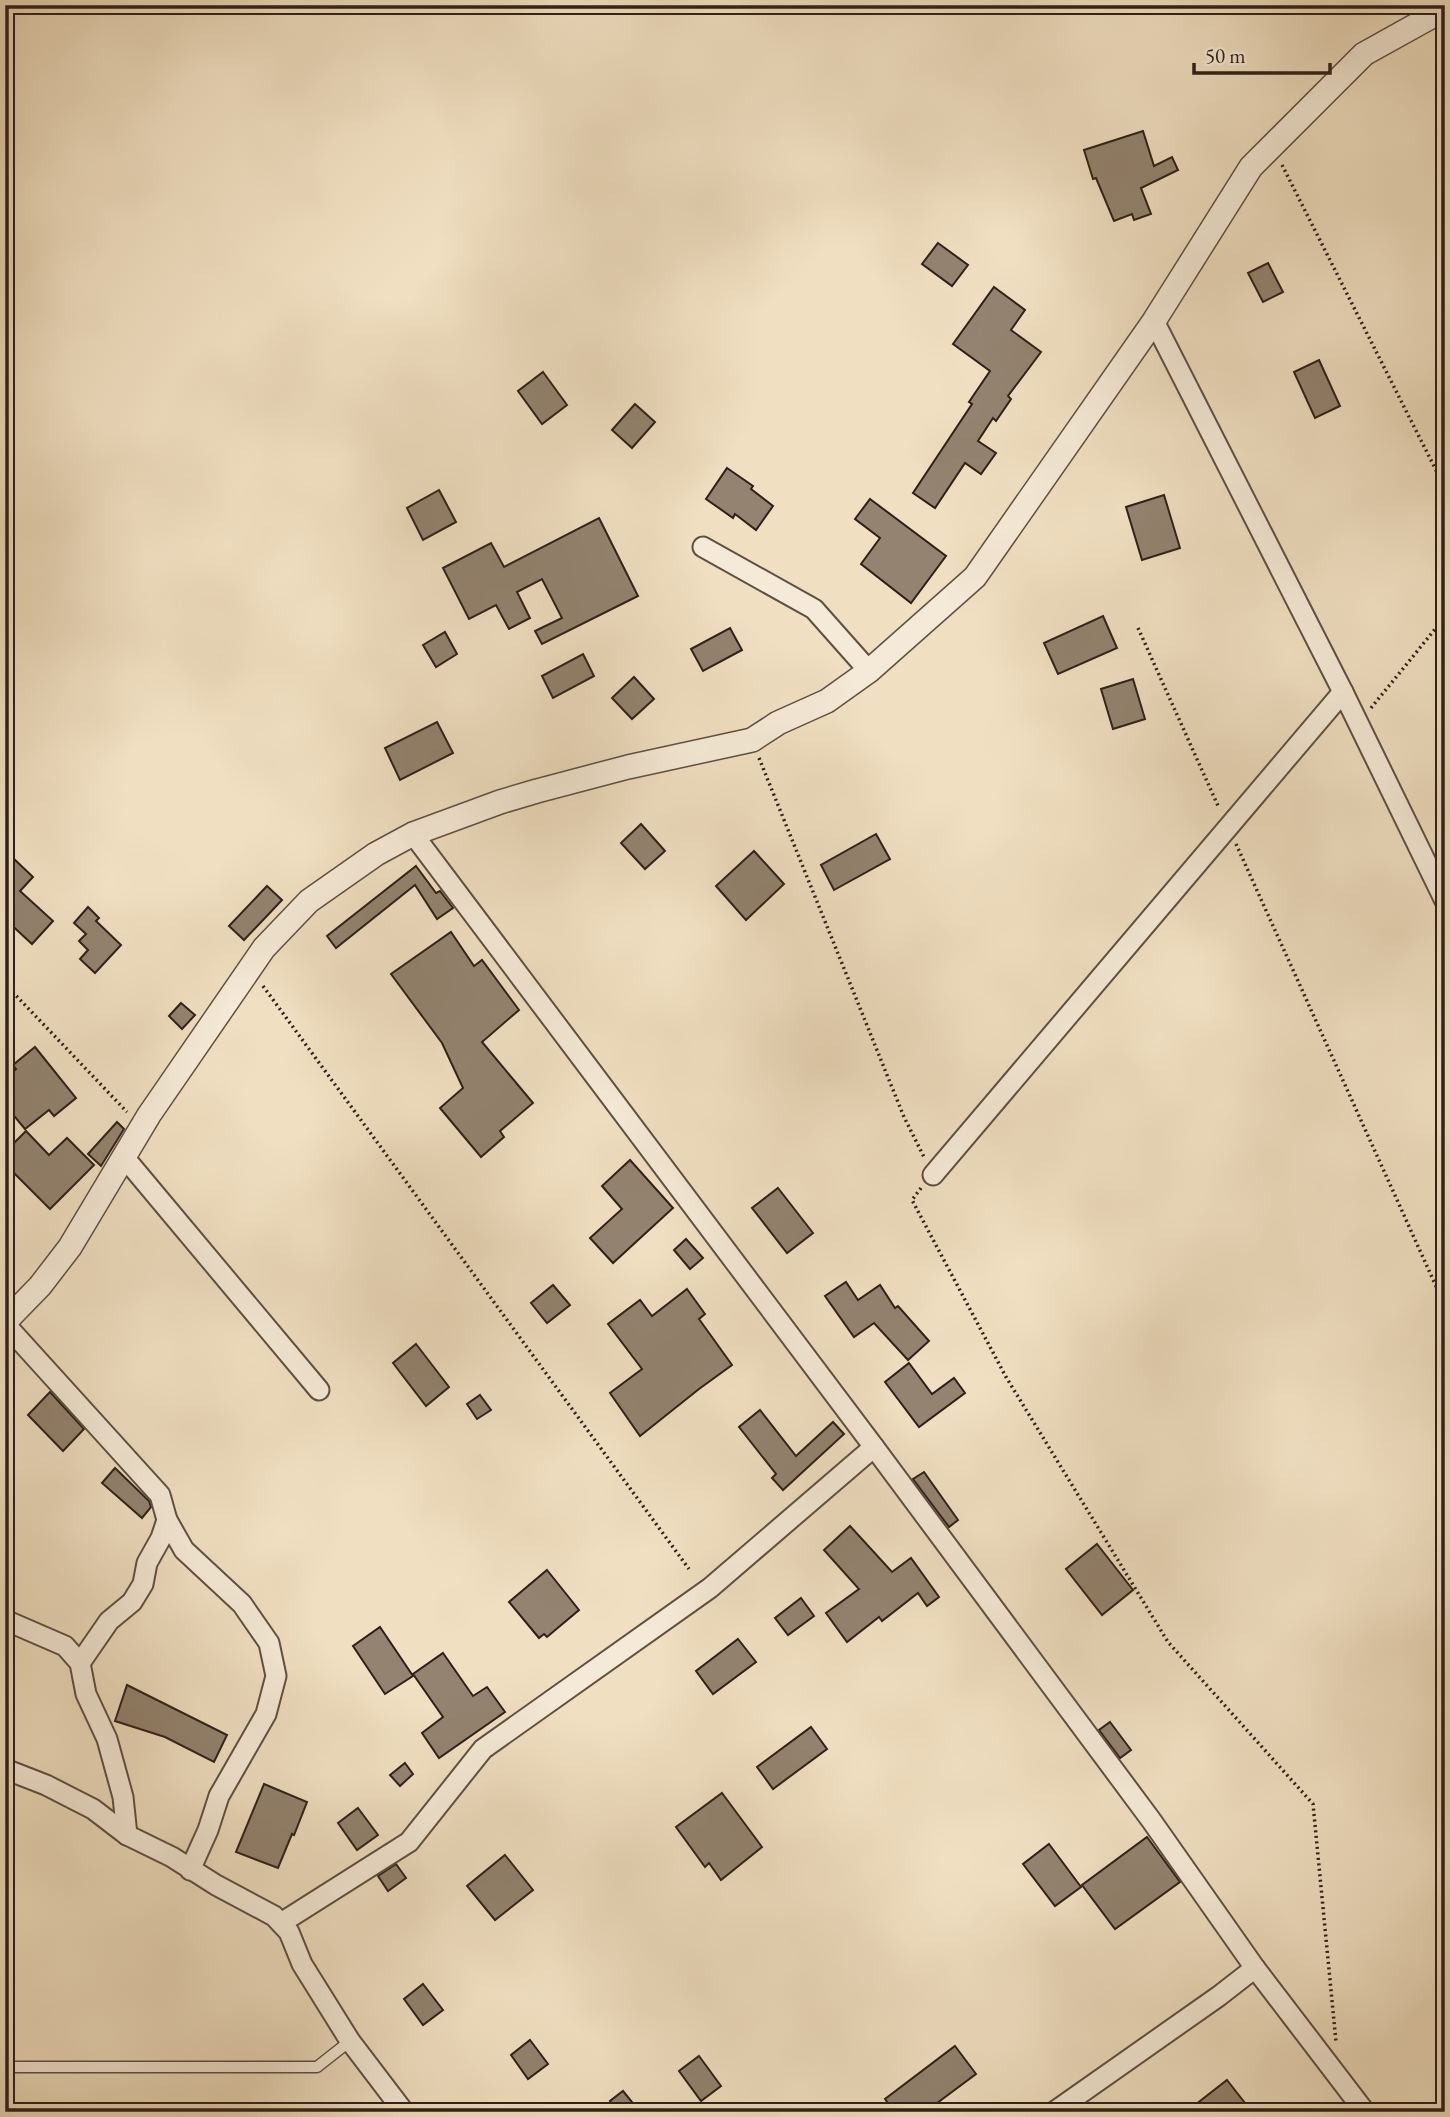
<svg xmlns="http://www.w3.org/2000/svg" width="1450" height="2117" font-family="'EB Garamond',serif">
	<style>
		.building { fill: #938370; stroke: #2e2019; stroke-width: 2 }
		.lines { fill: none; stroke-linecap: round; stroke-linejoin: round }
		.service-casing { stroke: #5e5043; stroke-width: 13 }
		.minor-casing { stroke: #5e5043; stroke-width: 23 }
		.tertiary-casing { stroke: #5e5043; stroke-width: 26 }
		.path { stroke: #2e2019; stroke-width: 3.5; stroke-dasharray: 2 3.5; stroke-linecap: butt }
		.service { stroke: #f5ead7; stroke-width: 10 }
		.minor { stroke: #f5ead7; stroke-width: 19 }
		.tertiary { stroke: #f5ead7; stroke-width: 23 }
	</style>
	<rect width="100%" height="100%" fill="#f0dfc1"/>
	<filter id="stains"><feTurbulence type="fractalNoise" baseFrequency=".00286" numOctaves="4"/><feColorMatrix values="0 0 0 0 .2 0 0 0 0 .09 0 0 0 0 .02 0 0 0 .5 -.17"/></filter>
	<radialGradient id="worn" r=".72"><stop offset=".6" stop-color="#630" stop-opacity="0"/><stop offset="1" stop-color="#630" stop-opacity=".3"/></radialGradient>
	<g class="building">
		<polygon points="1143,131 1154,166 1172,157 1178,170 1141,188 1151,214 1134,220 1132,214 1114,221 1096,178 1093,179 1084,150"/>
		<polygon points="938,243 968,265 952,286 922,264"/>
		<polygon points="1268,263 1283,292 1263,302 1248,273"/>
		<polygon points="994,287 1025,310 1011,330 1041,352 1008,396 1011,399 996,421 993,418 978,441 996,453 981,474 965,463 935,508 913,493 972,404 969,402 990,371 953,344"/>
		<polygon points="1319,360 1340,406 1315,418 1294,372"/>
		<polygon points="543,372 567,405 542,424 518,391"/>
		<polygon points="635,404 655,422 632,448 612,430"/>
		<polygon points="727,468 753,486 751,489 773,506 756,530 735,514 733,518 706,499"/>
		<polygon points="439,490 456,522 423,540 407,508"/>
		<polygon points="1164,495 1180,548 1142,560 1126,507"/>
		<polygon points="870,499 946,556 911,603 861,564 880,538 855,519"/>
		<polygon points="599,518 638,596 542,644 535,631 562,618 542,579 517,592 530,618 509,629 496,605 469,619 443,568 491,543 504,567"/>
		<polygon points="1103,616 1117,648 1058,674 1044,643"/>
		<polygon points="730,628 742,650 703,671 691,649"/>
		<polygon points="445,632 457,654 436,667 423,645"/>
		<polygon points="583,654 594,676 553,698 542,676"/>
		<polygon points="634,677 654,699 632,719 612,698"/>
		<polygon points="1133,679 1145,719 1113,729 1101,689"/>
		<polygon points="437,722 453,753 400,780 385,748"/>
		<polygon points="641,824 665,851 645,869 621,843"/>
		<polygon points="876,834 890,859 834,890 821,865"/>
		<polygon points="754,851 784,884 746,920 716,886"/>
		<polygon points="12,857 33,877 20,891 53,921 32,944 5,919 5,864"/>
		<polygon points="416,866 436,893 440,891 453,908 437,919 415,885 336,948 327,936"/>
		<polygon points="267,886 282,900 244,940 229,926"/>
		<polygon points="88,907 99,918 96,921 121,945 95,973 80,959 88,950 79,941 86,934 74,923"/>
		<polygon points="451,932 474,966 482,960 519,1010 482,1042 533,1103 500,1131 504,1137 481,1157 440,1108 463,1088 442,1043 391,974"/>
		<polygon points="181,1003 195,1015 182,1029 169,1016"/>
		<polygon points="35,1047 76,1098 54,1116 49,1110 25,1129 5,1105 5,1078 16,1069 13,1065"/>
		<polygon points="117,1122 124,1129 101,1166 88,1154"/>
		<polygon points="26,1131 49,1155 67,1138 94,1165 50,1209 5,1164 5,1152"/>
		<polygon points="630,1160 673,1208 613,1263 590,1238 622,1209 602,1186"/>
		<polygon points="778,1188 813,1233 787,1253 752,1208"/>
		<polygon points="686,1239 703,1258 690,1269 674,1250"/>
		<polygon points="846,1282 858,1300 880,1285 895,1308 898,1306 929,1341 908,1360 874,1323 854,1337 825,1296"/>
		<polygon points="553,1285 570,1305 547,1323 531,1303"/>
		<polygon points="687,1289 705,1314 699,1319 732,1365 699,1389 640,1436 610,1393 642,1369 608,1324 640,1300 652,1316"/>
		<polygon points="416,1344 449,1387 426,1406 393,1363"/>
		<polygon points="909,1363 932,1394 954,1378 965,1393 919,1427 885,1382"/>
		<polygon points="50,1392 84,1429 63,1451 28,1415"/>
		<polygon points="480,1395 491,1410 477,1419 467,1404"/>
		<polygon points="760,1410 796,1456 833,1422 844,1434 783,1490 772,1478 776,1474 739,1427"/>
		<polygon points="115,1468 149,1501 151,1507 142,1518 102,1483"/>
		<polygon points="924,1472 958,1520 949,1527 913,1479"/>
		<polygon points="850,1526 892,1572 911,1558 939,1597 927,1606 918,1593 882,1621 879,1617 847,1642 826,1613 859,1589 824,1550"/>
		<polygon points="1097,1544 1133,1590 1102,1615 1066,1569"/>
		<polygon points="547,1570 579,1610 547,1637 544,1634 539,1638 509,1602"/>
		<polygon points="801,1598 814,1616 788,1635 775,1618"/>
		<polygon points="380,1627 413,1676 385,1694 353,1646"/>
		<polygon points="738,1639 756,1662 713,1694 696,1671"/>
		<polygon points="443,1653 473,1696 487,1687 505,1712 439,1758 422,1733 443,1717 413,1674"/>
		<polygon points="127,1685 227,1735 214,1762 165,1737 115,1721"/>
		<polygon points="1110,1722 1131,1750 1120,1758 1099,1730"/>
		<polygon points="811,1727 827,1749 773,1789 757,1767"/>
		<polygon points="405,1763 413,1774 400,1786 390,1775"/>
		<polygon points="264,1784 307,1802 294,1835 292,1834 278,1868 236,1852"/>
		<polygon points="722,1793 762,1847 721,1880 709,1863 705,1867 676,1827"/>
		<polygon points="358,1808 378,1835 357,1850 338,1823"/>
		<polygon points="1147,1837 1180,1882 1115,1929 1082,1885"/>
		<polygon points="1049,1844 1081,1887 1055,1906 1023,1864"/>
		<polygon points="505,1855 533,1890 495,1920 467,1886"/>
		<polygon points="396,1864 406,1878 388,1891 378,1876"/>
		<polygon points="423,1984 443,2010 423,2025 404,1999"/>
		<polygon points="530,2040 548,2064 528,2079 511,2055"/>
		<polygon points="955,2046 976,2074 925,2112 895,2112 885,2099"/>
		<polygon points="699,2056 721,2086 701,2101 679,2071"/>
		<polygon points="1227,2080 1252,2112 1186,2112"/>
		<polygon points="623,2091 640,2112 619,2112 610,2101"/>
	</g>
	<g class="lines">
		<defs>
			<polyline id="service" points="5,2067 317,2067 350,2041"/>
			<g id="minor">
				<polyline points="1154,321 1343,692 1445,901"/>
				<polyline points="703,547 814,609 869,671"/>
				<polyline points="413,834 874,1447 1151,1820 1255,1968 1365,2112"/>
				<polyline points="124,1157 319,1390"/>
				<polyline points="933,1175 1343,692"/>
				<polyline points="5,1324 160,1495 167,1520 184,1550 242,1604 269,1643 276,1676 266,1714 219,1796 208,1830 190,1870"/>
				<polyline points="5,1620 65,1646 80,1663 86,1694 107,1739 123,1797 127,1835"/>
				<polyline points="80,1663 109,1621 132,1602 143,1584 147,1563 161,1538 167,1520"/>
				<polyline points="5,1769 46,1785 93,1809 127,1835 172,1857 216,1885 274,1916 289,1932 302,1964 350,2041 404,2112"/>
				<polyline points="281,1923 409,1842 483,1749 710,1588 874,1447"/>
				<polyline points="1054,2112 1219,1996 1255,1968"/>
			</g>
			<polyline id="tertiary" points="5,1322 40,1286 70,1247 149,1115 264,948 309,901 376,854 413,834 500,802 537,791 628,767 752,740 778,723 827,701 869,671 975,577 1154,321 1251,167 1364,54 1445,9"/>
		</defs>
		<use href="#service" class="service-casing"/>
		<use href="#minor" class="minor-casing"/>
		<use href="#tertiary" class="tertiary-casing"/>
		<g class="path">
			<polyline points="1282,165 1445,488"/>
			<polyline points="1138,628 1219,808"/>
			<polyline points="1371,708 1445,617"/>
			<polyline points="759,758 904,1117 925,1159"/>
			<polyline points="1236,844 1445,1306"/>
			<polyline points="5,984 127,1112"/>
			<polyline points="263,986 689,1569"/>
			<polyline points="921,1188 912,1200 1006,1377 1168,1642 1313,1804 1336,2042"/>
		</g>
		<use href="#service" class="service"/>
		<use href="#minor" class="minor"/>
		<use href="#tertiary" class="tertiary"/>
	</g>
	<rect width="1450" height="2117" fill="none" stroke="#f0dfc1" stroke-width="28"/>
	<rect x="7" y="7" width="1436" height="2103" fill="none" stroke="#2e2019" stroke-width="3.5"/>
	<rect x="14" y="14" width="1422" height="2089" fill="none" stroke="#2e2019" stroke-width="2"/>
	<path d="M1194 63v10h136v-10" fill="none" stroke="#2e2019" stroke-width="3.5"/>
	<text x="1205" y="63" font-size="21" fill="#2e2019" stroke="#f5ead7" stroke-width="5" paint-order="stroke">50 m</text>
	<rect width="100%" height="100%" filter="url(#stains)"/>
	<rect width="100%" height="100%" fill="url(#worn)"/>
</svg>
